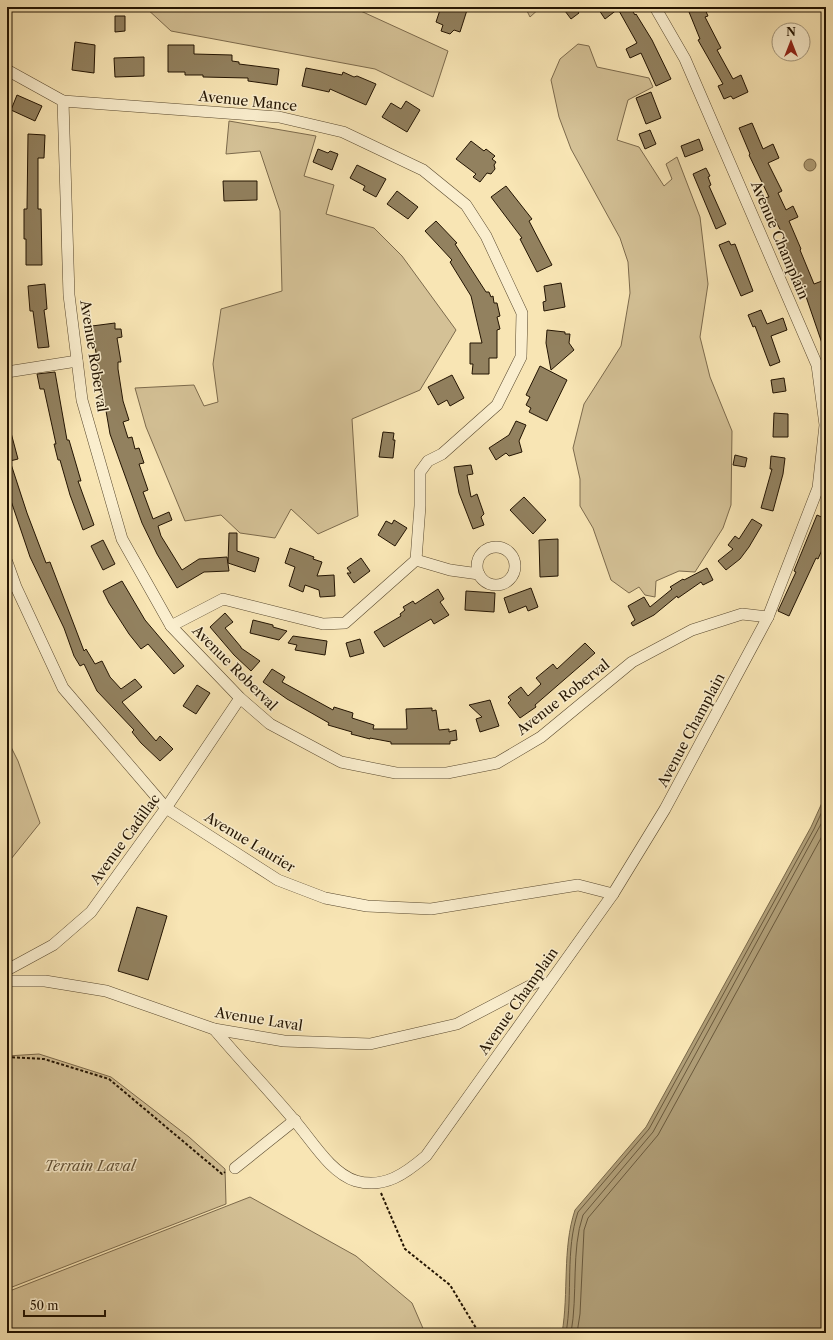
<svg xmlns="http://www.w3.org/2000/svg" width="833" height="1340" font-family="'Libre Caslon Text',serif">
	<style>
		.green { fill: #d4c196; stroke: #7c6a4c }
		.water { fill: #b09e77; stroke: #786748 }
		.lines { fill: none; stroke-linecap: round; stroke-linejoin: round }
		.shore { stroke: #6a593c; stroke-width: 1 }
		.building { fill: #92815f; stroke: #231402 }
		.minor-casing { stroke: #58482e; stroke-width: 12 }
		.path { stroke: #231402; stroke-width: 2; stroke-dasharray: 3 2; stroke-linecap: butt }
		.minor { stroke: #faeece; stroke-width: 11 }
		.labels { text-anchor: middle; dominant-baseline: central; stroke-width: 3; stroke-linejoin: round; paint-order: stroke }
		.street-label { font-size: 14px; fill: #231402; stroke: #faeece }
		.park-label { font-size: 14px; font-style: italic; fill: #615136; stroke: #faeece }
	</style>
	<rect width="100%" height="100%" fill="#f8e5b4"/>
	<filter id="stains"><feTurbulence type="fractalNoise" baseFrequency=".005" numOctaves="4"/><feColorMatrix values="0 0 0 0 .2 0 0 0 0 .09 0 0 0 0 .02 0 0 0 .5 -.17"/></filter>
	<radialGradient id="worn" r=".72"><stop offset=".6" stop-color="#630" stop-opacity="0"/><stop offset="1" stop-color="#630" stop-opacity=".3"/></radialGradient>
	<g class="green">
		<polygon points="145,7 352,7 448,51 433,97 375,69 171,31"/>
		<polygon points="525,7 541,7 530,17"/>
		<polygon points="578,44 589,46 597,67 649,78 653,87 628,100 617,140 639,147 664,186 672,179 666,164 677,157 700,217 708,284 700,337 710,377 732,431 731,505 723,528 695,572 679,571 656,581 655,597 645,595 639,587 629,593 611,580 593,528 580,506 580,479 573,448 584,404 621,346 630,293 628,262 620,238 571,149 559,117 551,80 560,59"/>
		<polygon points="229,121 316,136 304,176 334,185 326,214 374,228 402,256 456,330 420,390 352,419 358,516 318,534 291,509 275,538 240,533 221,515 185,521 146,427 135,388 194,385 204,406 218,402 213,364 221,309 282,291 280,211 260,151 226,154"/>
		<polygon points="7,739 18,761 40,823 7,864"/>
		<polygon points="39,1054 111,1077 189,1137 225,1169 226,1204 7,1289 7,1056"/>
		<polygon points="250,1197 356,1256 412,1303 425,1333 7,1333 7,1292"/>
	</g>
	<g class="water">
		<circle cx="810" cy="165" r="6"/>
		<path d="M826,794V1333H562C569,1293 562,1249 575,1210L646,1127L811,827Z"/>
	</g>
	<g class="lines">
		<g class="shore">
			<path d="M566,1333C573,1294 565,1250 578,1212L649,1129L814,829L826,803"/>
			<path d="M571,1333C578,1295 571,1250 583,1215L653,1132L826,815"/>
			<polyline points="577,1333 580,1314 584,1230 588,1218 658,1135 826,829"/>
		</g>
	</g>
	<g class="building">
		<polygon points="441,7 468,7 460,32 454,30 450,34 441,31 443,25 436,22"/>
		<polygon points="562,7 575,7 579,13 571,19"/>
		<polygon points="597,7 630,7 635,15 636,14 652,40 671,79 656,86 641,53 630,58 626,49 637,43 618,9 605,19"/>
		<polygon points="687,7 704,7 708,16 705,17 721,48 717,50 733,79 741,75 748,92 733,99 731,96 724,99 718,86 723,84 698,40 700,39"/>
		<polygon points="115,16 125,16 125,31 115,32"/>
		<polygon points="75,42 95,45 94,73 72,70"/>
		<polygon points="168,45 194,45 194,54 232,55 232,61 239,62 239,64 279,69 277,85 248,81 248,78 203,77 203,75 185,75 185,72 168,72"/>
		<polygon points="144,57 144,76 115,77 114,58"/>
		<polygon points="306,68 342,75 343,72 354,77 357,76 376,84 366,105 330,89 329,92 302,86"/>
		<polygon points="651,92 661,118 646,124 636,98"/>
		<polygon points="17,95 42,106 35,121 11,110"/>
		<polygon points="406,101 420,110 407,132 382,117 391,103 401,109"/>
		<polygon points="752,123 763,149 773,144 779,158 768,163 782,191 778,193 786,210 793,206 798,217 789,221 801,249 800,250 814,284 822,281 826,291 826,352 825,352 801,282 798,284 792,269 794,268 782,238 784,237 764,198 769,197 749,155 750,154 739,128"/>
		<polygon points="650,130 656,144 645,149 639,134"/>
		<polygon points="28,134 45,135 44,158 38,158 38,209 41,209 42,265 26,265 26,239 24,239 24,209 27,209"/>
		<polygon points="699,139 703,150 685,157 681,146"/>
		<polygon points="471,141 484,151 486,149 495,156 492,159 496,162 494,165 495,169 491,174 487,173 480,182 473,177 476,174 456,159"/>
		<polygon points="318,149 328,153 330,151 338,154 332,170 313,162"/>
		<polygon points="357,165 386,179 376,197 363,190 365,186 350,178"/>
		<polygon points="706,168 710,176 708,177 711,185 709,186 726,224 716,229 693,174"/>
		<polygon points="223,181 257,181 257,200 224,201"/>
		<polygon points="506,186 532,219 529,221 552,265 537,272 520,239 522,238 491,197"/>
		<polygon points="397,191 418,207 408,219 387,204"/>
		<polygon points="436,221 457,243 455,244 486,292 489,292 491,297 493,296 494,303 497,303 500,316 497,317 500,329 497,330 497,358 489,358 489,374 472,374 473,364 470,364 470,343 482,343 471,296 450,262 452,260 425,231"/>
		<polygon points="729,241 731,245 735,244 753,291 741,296 719,245"/>
		<polygon points="561,283 565,307 544,311 543,302 546,301 544,286"/>
		<polygon points="45,284 47,309 44,310 49,347 38,348 33,311 30,311 28,286"/>
		<polygon points="761,310 767,324 783,318 787,330 771,336 780,362 770,366 755,326 753,327 748,315"/>
		<polygon points="115,323 115,329 121,329 122,337 117,338 121,362 118,362 118,369 123,401 129,420 123,422 128,438 132,437 135,449 139,448 144,463 139,464 148,490 143,492 153,519 169,512 172,520 158,526 161,536 182,570 199,559 227,557 229,571 204,572 177,588 157,554 142,523 110,434 95,347 92,326"/>
		<polygon points="547,330 565,332 565,334 570,334 569,343 574,350 551,370 546,343"/>
		<polygon points="540,366 567,380 547,421 529,412 531,408 526,405 530,397 526,395"/>
		<polygon points="55,372 67,440 69,440 81,481 78,481 94,525 83,530 70,495 60,460 58,460 54,444 56,444 44,389 40,389 37,374"/>
		<polygon points="452,375 464,398 450,406 447,400 438,405 428,387"/>
		<polygon points="784,378 786,391 773,393 771,380"/>
		<polygon points="774,413 788,414 788,437 773,437"/>
		<polygon points="516,421 526,425 519,441 522,452 509,456 506,453 496,460 489,448 509,435"/>
		<polygon points="7,429 10,429 18,459 10,461 27,513 46,563 50,562 84,651 86,649 95,664 102,661 110,677 121,689 135,679 142,687 122,702 156,741 160,736 173,749 160,761 141,743 132,732 134,730 97,691 84,664 80,666 74,656 64,628 30,557 7,489"/>
		<polygon points="383,432 394,433 393,440 395,440 393,458 379,457"/>
		<polygon points="735,455 747,458 745,467 733,465"/>
		<polygon points="771,456 785,458 783,474 773,511 761,508 772,469 770,469"/>
		<polygon points="471,465 473,474 467,475 471,497 477,494 484,514 481,517 484,525 473,529 459,493 454,467"/>
		<polygon points="524,497 546,520 533,534 510,510"/>
		<polygon points="817,515 826,519 826,541 818,559 816,558 789,616 778,611 796,572 794,571"/>
		<polygon points="752,519 762,525 749,547 740,559 726,570 718,561 733,549 728,545 735,536 739,539"/>
		<polygon points="394,520 407,528 395,546 378,535 386,521 392,524"/>
		<polygon points="229,533 237,533 237,551 259,558 255,572 228,563"/>
		<polygon points="558,539 558,576 540,577 539,540"/>
		<polygon points="103,540 115,564 103,570 91,546"/>
		<polygon points="290,548 314,557 313,559 322,562 317,576 334,575 335,596 320,597 319,590 305,585 303,592 289,586 295,567 285,563"/>
		<polygon points="361,558 370,571 354,583 347,573 351,573 347,568"/>
		<polygon points="707,568 713,580 703,585 701,582 678,598 677,596 654,615 633,626 631,623 635,620 628,606 644,597 650,607 672,589 670,587 683,579 684,580"/>
		<polygon points="122,581 145,620 184,666 174,674 148,644 141,649 129,634 109,603 103,591"/>
		<polygon points="531,588 538,607 528,611 526,606 509,613 504,598"/>
		<polygon points="438,589 444,599 440,602 449,615 434,624 431,619 384,647 374,632 401,616 400,614 405,610 403,607 413,601 415,604"/>
		<polygon points="466,591 495,593 494,612 465,610"/>
		<polygon points="225,613 233,622 225,628 241,647 241,648 260,661 251,671 234,655 210,627"/>
		<polygon points="253,620 273,625 273,627 287,631 279,640 250,633"/>
		<polygon points="293,636 327,641 325,655 295,650 297,645 288,643"/>
		<polygon points="360,639 364,653 350,657 346,643"/>
		<polygon points="585,643 595,653 535,705 536,707 520,718 508,703 511,700 508,697 521,687 528,696 541,684 536,678 553,664 557,669"/>
		<polygon points="272,669 285,677 282,682 333,710 334,707 353,713 352,718 374,725 373,729 407,729 406,709 432,708 432,711 436,710 439,730 449,729 449,732 456,730 457,740 450,741 450,744 391,744 391,742 370,738 370,739 351,734 352,732 328,725 329,723 287,699 263,682"/>
		<polygon points="197,685 210,693 196,714 183,706"/>
		<polygon points="490,700 499,726 480,732 476,719 482,717 469,705"/>
		<polygon points="137,907 167,916 148,980 118,971"/>
	</g>
	<g class="lines">
		<defs>
			<g id="minor">
				<polyline points="7,70 63,101 279,117 343,132 423,170 466,205 486,236 522,313 521,357 497,405 442,454 428,461 420,472 420,506 416,560"/>
				<polyline points="63,101 69,295 82,400 122,539 171,626 240,698 270,724 341,762 396,773 447,773 497,763 541,737 632,662 692,630 742,614 768,617"/>
				<polyline points="7,372 77,361"/>
				<circle cx="496" cy="566" r="19"/>
				<polyline points="7,562 16,587 63,688 166,808 278,880 325,898 367,906 431,909 578,885 613,894"/>
				<polyline points="171,626 223,599 323,624 345,623 416,560 450,570 479,574"/>
				<polyline points="7,970 53,945 91,912 166,808 240,698"/>
				<polyline points="7,981 45,981 106,991 214,1029 284,1041 370,1044 457,1024 539,981 547,985"/>
				<path d="M214,1029C240,1060 268,1089 294,1120C311,1139 330,1173 356,1181C385,1189 406,1173 426,1156L613,894L665,809L768,617L818,488L825,425L817,365L685,59L655,7"/>
				<polyline points="235,1168 295,1120"/>
			</g>
		</defs>
		<use href="#minor" class="minor-casing"/>
		<g class="path">
			<polyline points="7,1057 44,1059 109,1079 222,1174 225,1172"/>
			<polyline points="381,1193 405,1249 450,1285 479,1333"/>
		</g>
		<use href="#minor" class="minor"/>
	</g>
	<g class="labels">
		<g class="street-label">
			<text transform="translate(248 101) rotate(6)">Avenue Mance</text>
			<text transform="translate(780 240) rotate(67)">Avenue Champlain</text>
			<text transform="translate(94 356) rotate(81)">Avenue Roberval</text>
			<text transform="translate(235 668) rotate(45)">Avenue Roberval</text>
			<text transform="translate(563 697) rotate(-38)">Avenue Roberval</text>
			<text transform="translate(691 730) rotate(-62)">Avenue Champlain</text>
			<text transform="translate(125 839) rotate(-54)">Avenue Cadillac</text>
			<text transform="translate(250 842) rotate(31)">Avenue Laurier</text>
			<text transform="translate(518 1001) rotate(-55)">Avenue Champlain</text>
			<text transform="translate(259 1019) rotate(9)">Avenue Laval</text>
		</g>
		<g class="park-label">
			<text x="90" y="1166">Terrain Laval</text>
		</g>
	</g>
	<rect width="833" height="1340" fill="none" stroke="#f8e5b4" stroke-width="24"/>
	<rect x="8" y="8" width="817" height="1324" fill="none" stroke="#231402" stroke-width="2"/>
	<rect x="12" y="12" width="809" height="1316" fill="none" stroke="#231402"/>
	<g transform="translate(791 42)"><circle r="19" fill="#faeece" stroke="#a4977c"/>
	<path d="M0-3L7 15L0 10L-7 15Z" fill="#8f2418"/>
	<text y="-6" font-size="11" font-weight="bold" text-anchor="middle" fill="#231402">N</text>
	</g>
	<path d="M24 1310v6h81v-6" fill="none" stroke="#231402" stroke-width="2"/>
	<text x="30" y="1310" font-size="12" fill="#231402" stroke="#faeece" stroke-width="3" paint-order="stroke">50 m</text>
	<rect width="100%" height="100%" filter="url(#stains)"/>
	<rect width="100%" height="100%" fill="url(#worn)"/>
</svg>
